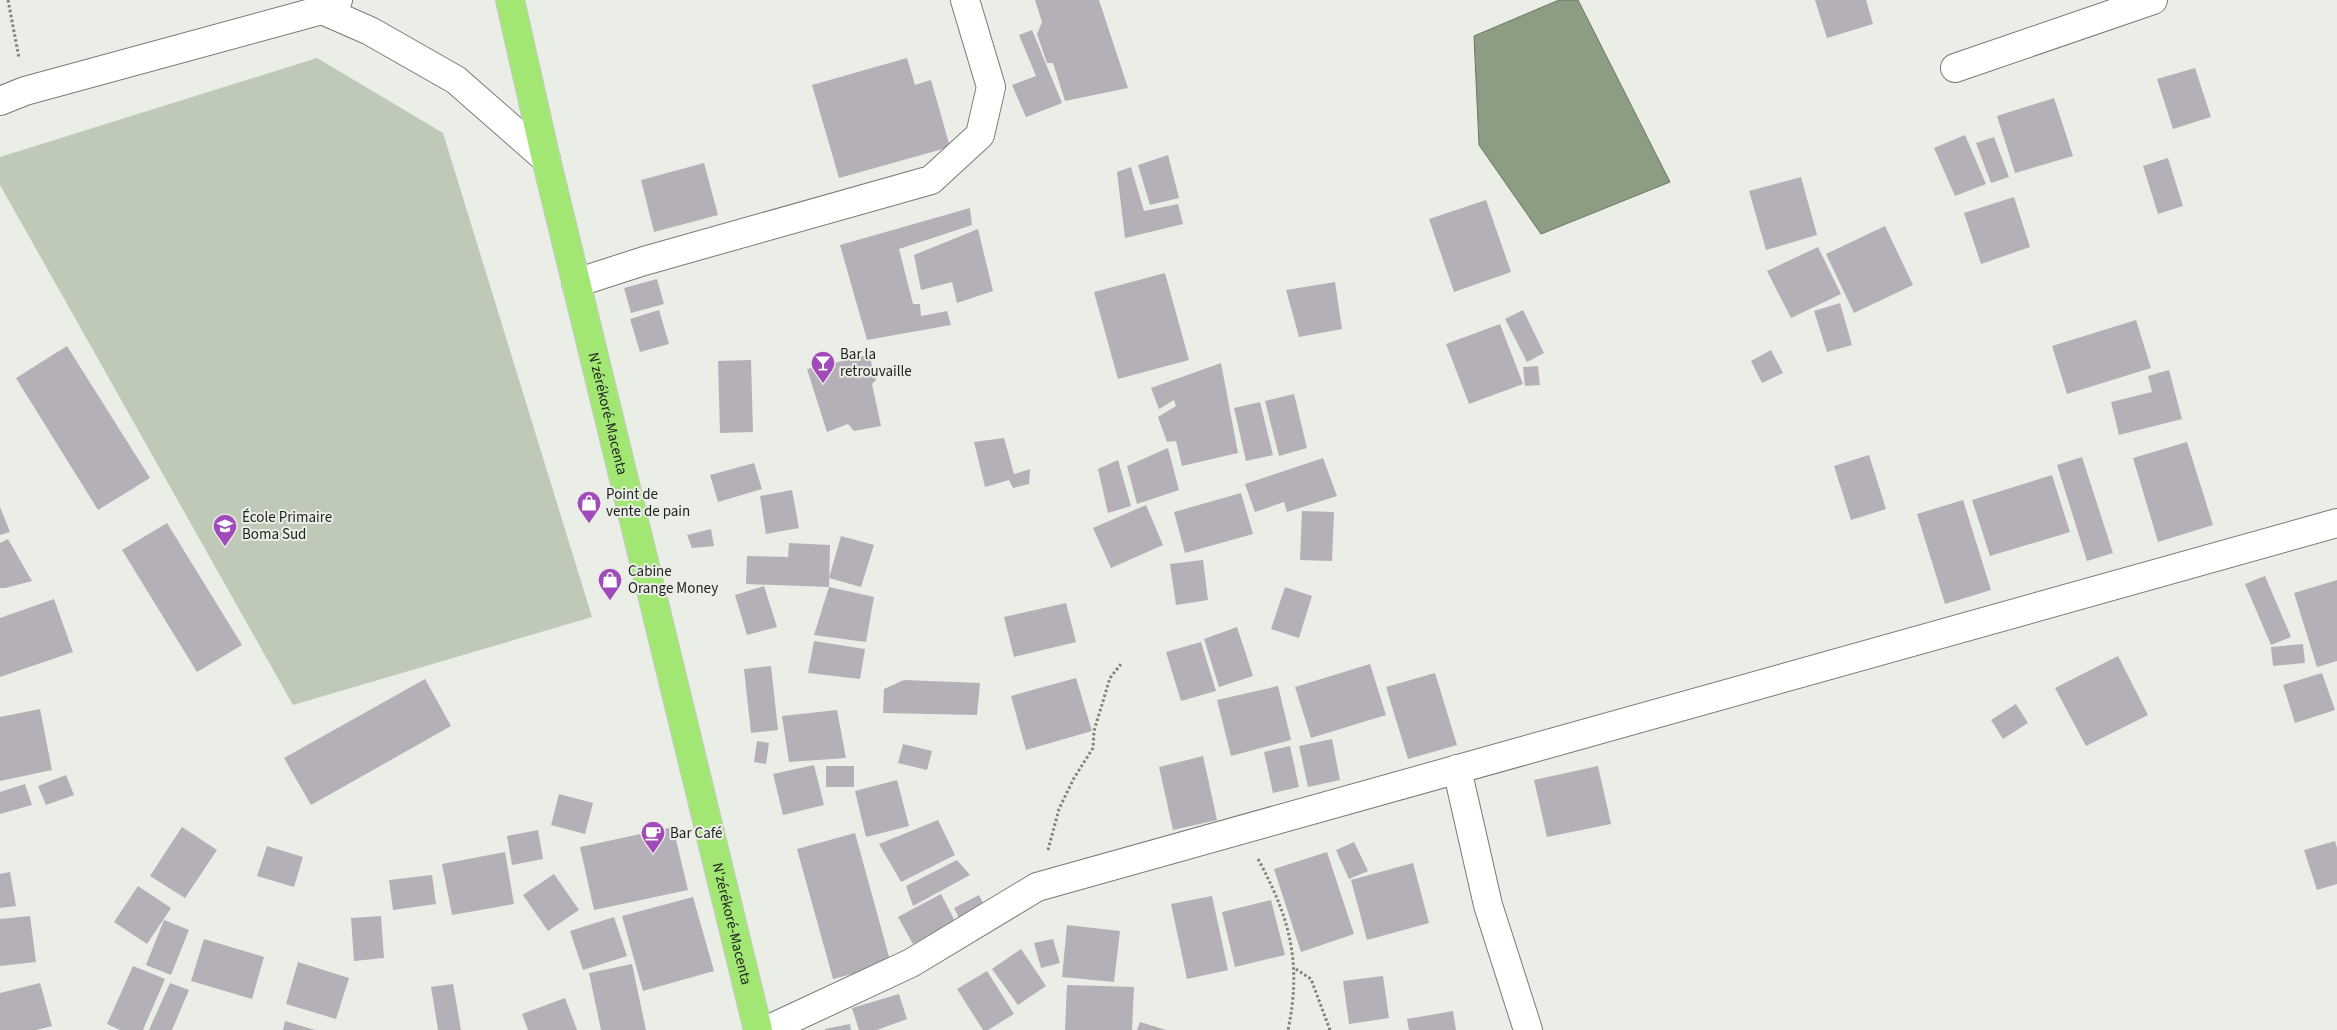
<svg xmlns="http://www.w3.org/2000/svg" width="2337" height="1030" font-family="'Source Sans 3',sans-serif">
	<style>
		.green { fill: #becab7 }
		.water { fill: #8c9d83; stroke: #6b7865 }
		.building { fill: #b5b0b7 }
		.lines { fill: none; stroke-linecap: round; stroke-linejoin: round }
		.street-casing { stroke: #767b74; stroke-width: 30 }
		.secondary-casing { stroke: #767b74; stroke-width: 30 }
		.highway-casing { stroke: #c9cac9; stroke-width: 30 }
		.path { stroke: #7f827d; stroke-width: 3; stroke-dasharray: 2.5 2.5; stroke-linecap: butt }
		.street { stroke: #fff; stroke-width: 28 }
		.secondary { stroke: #fff; stroke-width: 28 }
		.highway { stroke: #a2e674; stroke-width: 28 }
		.labels { text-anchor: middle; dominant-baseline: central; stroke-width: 4; stroke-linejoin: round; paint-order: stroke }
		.poi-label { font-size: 15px; fill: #1f211e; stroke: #eaeee7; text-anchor: start }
		.street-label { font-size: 15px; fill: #1f211e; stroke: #eaeee7 }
	</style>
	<rect width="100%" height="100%" fill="#eaeee7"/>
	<polygon class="green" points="317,58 443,133 592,617 293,705 0,185 0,157"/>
	<polygon class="water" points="1559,0 1578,0 1670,182 1541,234 1479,145 1474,36"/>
	<g class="building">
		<polygon points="1035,0 1099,0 1128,88 1065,101 1053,63 1047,63 1037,34 1042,22"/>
		<polygon points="1815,0 1866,0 1873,24 1827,38"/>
		<polygon points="1032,30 1062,103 1026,117 1012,85 1036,76 1019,35"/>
		<polygon points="907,58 915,85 931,80 950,147 839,178 812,85"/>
		<polygon points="2195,68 2211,117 2173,129 2157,79"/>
		<polygon points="2054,98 2073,156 2015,173 1997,116"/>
		<polygon points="1965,135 1986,184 1955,196 1934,148"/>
		<polygon points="1994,137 2009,177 1991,183 1976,143"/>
		<polygon points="1168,155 1179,198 1150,205 1138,165"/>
		<polygon points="2168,158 2183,206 2158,214 2143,166"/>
		<polygon points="704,163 718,215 654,232 641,180"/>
		<polygon points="1131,167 1144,211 1178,204 1183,224 1125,238 1117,172"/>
		<polygon points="1801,177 1817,235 1766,250 1749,191"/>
		<polygon points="2014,197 2030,247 1981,264 1964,213"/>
		<polygon points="1486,200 1511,272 1454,292 1429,219"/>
		<polygon points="970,208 972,225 899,249 913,304 920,304 921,316 947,311 951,325 867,340 840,245"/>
		<polygon points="1885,226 1913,285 1854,313 1826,254"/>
		<polygon points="978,229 993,291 957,303 952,282 921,290 914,255"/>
		<polygon points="1818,247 1841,294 1791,318 1767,271"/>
		<polygon points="1165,273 1189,360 1118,379 1094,292"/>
		<polygon points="657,279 664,304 631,313 624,288"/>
		<polygon points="1335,282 1342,329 1299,337 1286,290"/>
		<polygon points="1840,303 1852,345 1827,352 1814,311"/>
		<polygon points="659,310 669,344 640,352 630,319"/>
		<polygon points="1523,310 1544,353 1527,362 1505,319"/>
		<polygon points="2136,320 2151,368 2067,394 2052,346"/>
		<polygon points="1500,324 1523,384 1469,404 1446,344"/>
		<polygon points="67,346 150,478 98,510 16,378"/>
		<polygon points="1771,350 1783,373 1762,383 1751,361"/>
		<polygon points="869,355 876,380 872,384 881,426 854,431 848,424 827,432 807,369"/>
		<polygon points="751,360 753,432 720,433 718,361"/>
		<polygon points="1221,363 1238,453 1182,466 1176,441 1167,442 1158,417 1176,406 1174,400 1159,409 1151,388"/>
		<polygon points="1538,366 1540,385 1525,386 1523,367"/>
		<polygon points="2169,370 2182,419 2119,435 2111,402 2152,392 2148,376"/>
		<polygon points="1294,394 1307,448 1279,456 1265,401"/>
		<polygon points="1260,402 1273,455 1246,461 1234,408"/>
		<polygon points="1004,438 1014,474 1030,469 1029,484 1013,488 1009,480 985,487 974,442"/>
		<polygon points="2187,442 2213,525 2158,542 2133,458"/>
		<polygon points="1168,448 1179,490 1137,504 1127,466"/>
		<polygon points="1869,455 1886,509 1851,520 1834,466"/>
		<polygon points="2082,457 2113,553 2087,561 2057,465"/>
		<polygon points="1323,458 1337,496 1287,512 1284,502 1255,512 1245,484"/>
		<polygon points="1118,460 1131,506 1108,513 1098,469"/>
		<polygon points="754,463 762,489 718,502 710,475"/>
		<polygon points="2052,475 2070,532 1990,556 1972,500"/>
		<polygon points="792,490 799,528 766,534 760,496"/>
		<polygon points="1241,493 1253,534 1185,553 1174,512"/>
		<polygon points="1963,500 1991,590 1945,604 1917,514"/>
		<polygon points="1146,505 1163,545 1111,568 1093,528"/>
		<polygon points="0,507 10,532 0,535"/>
		<polygon points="1302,511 1334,512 1332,561 1300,560"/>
		<polygon points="167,523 242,645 197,672 122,550"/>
		<polygon points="711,529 714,546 692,548 687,535"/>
		<polygon points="841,536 874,545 861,587 829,578"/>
		<polygon points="8,539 32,581 5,588 0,588 0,543"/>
		<polygon points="789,543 830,545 829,587 746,584 747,556 788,557"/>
		<polygon points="1203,560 1208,600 1176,605 1170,564"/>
		<polygon points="2265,576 2291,637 2271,645 2245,584"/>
		<polygon points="2337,580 2337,661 2317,667 2294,593"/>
		<polygon points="764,586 777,627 747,635 735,595"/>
		<polygon points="829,587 874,597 866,642 814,635"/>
		<polygon points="1285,587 1312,596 1299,638 1271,629"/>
		<polygon points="54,599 73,652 0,677 0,618"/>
		<polygon points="1066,603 1076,642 1014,657 1004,617"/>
		<polygon points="1237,627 1253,676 1219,687 1204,639"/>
		<polygon points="814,641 865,649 860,679 808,673"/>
		<polygon points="1201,642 1216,691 1181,701 1166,652"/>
		<polygon points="2303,644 2305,663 2273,666 2271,647"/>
		<polygon points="2118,656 2148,715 2086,746 2055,688"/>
		<polygon points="1370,664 1386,715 1311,738 1295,687"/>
		<polygon points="771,666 778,730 751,733 744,669"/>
		<polygon points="1435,673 1457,745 1408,759 1386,687"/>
		<polygon points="2322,673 2335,710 2295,723 2283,685"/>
		<polygon points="1076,678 1092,731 1026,750 1011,696"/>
		<polygon points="425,679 451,726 311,805 284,758"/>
		<polygon points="904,680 980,683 977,715 883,713 884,689"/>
		<polygon points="1278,686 1291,740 1231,756 1217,700"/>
		<polygon points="2016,704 2028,723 2003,739 1991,720"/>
		<polygon points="40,709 52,770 0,781 0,717"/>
		<polygon points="837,710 846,758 789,762 782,716"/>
		<polygon points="1332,739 1340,780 1308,787 1299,746"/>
		<polygon points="757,741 769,743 766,764 754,762"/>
		<polygon points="903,744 932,751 927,770 898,763"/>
		<polygon points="1290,746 1299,787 1273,793 1264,752"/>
		<polygon points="1203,756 1217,820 1173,830 1159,767"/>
		<polygon points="814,765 824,805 783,815 773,774"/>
		<rect x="826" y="766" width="28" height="21"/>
		<polygon points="1598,766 1611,824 1547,837 1534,780"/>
		<polygon points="66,775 74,795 46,805 38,786"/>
		<polygon points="897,780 909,826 866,837 855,791"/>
		<polygon points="25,784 32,805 0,814 0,792"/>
		<polygon points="559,794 593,803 585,834 551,825"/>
		<polygon points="938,820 955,855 901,882 879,844"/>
		<polygon points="182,827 217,850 185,898 150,876"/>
		<polygon points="673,827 688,890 594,910 580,847"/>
		<polygon points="538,830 543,859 512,865 507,836"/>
		<polygon points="855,833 891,964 833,979 797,849"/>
		<polygon points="2335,841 2337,848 2337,884 2317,890 2304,850"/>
		<polygon points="1354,842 1368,871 1349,879 1336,850"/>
		<polygon points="267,846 303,857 294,887 257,876"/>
		<polygon points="505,852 514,904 452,915 442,864"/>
		<polygon points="1327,852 1354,934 1301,952 1274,869"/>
		<polygon points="957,860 970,875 913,906 906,886"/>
		<polygon points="1413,863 1429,923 1367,940 1351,880"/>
		<polygon points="10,872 16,906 0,908 0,874"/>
		<polygon points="554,874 579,910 548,931 523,895"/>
		<polygon points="432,875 436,904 393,910 389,880"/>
		<polygon points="138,886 171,908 147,944 114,922"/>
		<polygon points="941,894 955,921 913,944 898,917"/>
		<polygon points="979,895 986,909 961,922 954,908"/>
		<polygon points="1212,896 1228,970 1187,979 1171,904"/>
		<polygon points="693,897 714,971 643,991 622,916"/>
		<polygon points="1271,900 1285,955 1235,967 1222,912"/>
		<polygon points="30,916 36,962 0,966 0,919"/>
		<polygon points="381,916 384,958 354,961 351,918"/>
		<polygon points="614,917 627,956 583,970 570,931"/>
		<polygon points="164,920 189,930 171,975 146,965"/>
		<polygon points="1067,925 1120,931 1114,982 1062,977"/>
		<polygon points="204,939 264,957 252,999 191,981"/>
		<polygon points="1053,939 1060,963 1041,968 1034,943"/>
		<polygon points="1021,949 1046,986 1018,1005 992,969"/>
		<polygon points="298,962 349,978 336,1019 286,1004"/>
		<polygon points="632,964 646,1030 601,1030 589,973"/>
		<polygon points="133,966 165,979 143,1030 120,1030 107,1024"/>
		<polygon points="987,971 1014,1014 988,1030 983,1030 957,989"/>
		<polygon points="1383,976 1389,1018 1349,1024 1343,981"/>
		<polygon points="40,983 52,1026 36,1030 0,1030 0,993"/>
		<polygon points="170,983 189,990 172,1030 149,1030"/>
		<polygon points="453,984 461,1030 438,1030 431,987"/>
		<polygon points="1067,985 1134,987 1132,1030 1065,1030"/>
		<polygon points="899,994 907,1019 877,1030 859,1030 852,1008"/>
		<polygon points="565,998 577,1030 528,1030 522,1014"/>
		<polygon points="1453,1011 1456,1030 1409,1030 1407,1019"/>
		<polygon points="285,1021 315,1030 283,1030"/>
		<polygon points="1140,1022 1166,1030 1137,1030"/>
		<polygon points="850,1024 851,1030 825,1030 825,1029"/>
	</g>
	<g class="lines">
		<defs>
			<g id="street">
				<polyline points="1955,68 2153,0"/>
				<polyline points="576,283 644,261 931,180 980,135 991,87 965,0"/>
				<polyline points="1457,769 1488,905 1528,1030"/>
				<polyline points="767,1030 911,963 1037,887 2337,523"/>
			</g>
			<g id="secondary">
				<polyline points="322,10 370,31 456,80 546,159"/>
				<polyline points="0,101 25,91 322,10 338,0"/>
			</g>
			<g id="highway">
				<path id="s1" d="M510,0L546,159L758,1030"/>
			</g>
		</defs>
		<use href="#street" class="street-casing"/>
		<use href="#secondary" class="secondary-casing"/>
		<use href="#highway" class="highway-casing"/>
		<g class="path">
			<polyline points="8,0 19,58"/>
			<polyline points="1048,850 1059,809 1074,778 1093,748 1094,731 1110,678 1121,664"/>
			<path d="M1258,859C1290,918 1302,963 1288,1030"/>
			<polyline points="1296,969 1311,979 1330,1030"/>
		</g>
		<use href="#street" class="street"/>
		<use href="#secondary" class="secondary"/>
		<use href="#highway" class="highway"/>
	</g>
	<defs>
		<symbol id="bar-pin" viewBox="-11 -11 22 30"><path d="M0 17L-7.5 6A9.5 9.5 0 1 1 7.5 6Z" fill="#a04bb9" stroke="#eaeee7"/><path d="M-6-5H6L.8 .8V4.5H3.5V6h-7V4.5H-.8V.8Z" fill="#fff"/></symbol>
		<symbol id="shop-pin" viewBox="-11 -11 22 30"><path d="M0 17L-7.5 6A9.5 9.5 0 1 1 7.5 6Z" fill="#a04bb9" stroke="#eaeee7"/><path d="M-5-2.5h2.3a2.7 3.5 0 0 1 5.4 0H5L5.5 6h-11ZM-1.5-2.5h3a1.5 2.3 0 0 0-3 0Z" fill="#fff"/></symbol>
		<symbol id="school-pin" viewBox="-11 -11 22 30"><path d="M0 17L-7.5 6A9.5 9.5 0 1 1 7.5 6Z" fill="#a04bb9" stroke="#eaeee7"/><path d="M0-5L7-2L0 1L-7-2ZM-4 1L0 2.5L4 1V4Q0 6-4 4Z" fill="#fff"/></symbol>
		<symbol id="cafe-pin" viewBox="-11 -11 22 30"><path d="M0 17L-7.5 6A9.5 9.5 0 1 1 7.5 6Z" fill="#a04bb9" stroke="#eaeee7"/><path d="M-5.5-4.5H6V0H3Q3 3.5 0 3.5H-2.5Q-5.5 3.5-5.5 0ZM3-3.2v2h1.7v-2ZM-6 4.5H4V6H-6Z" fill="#fff"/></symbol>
	</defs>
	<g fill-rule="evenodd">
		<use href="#bar-pin" x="809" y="349" width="28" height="38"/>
		<use href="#shop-pin" x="575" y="489" width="28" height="38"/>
		<use href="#school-pin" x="211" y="512" width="28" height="38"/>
		<use href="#shop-pin" x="596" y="566" width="28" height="38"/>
		<use href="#cafe-pin" x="639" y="819" width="28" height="38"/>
	</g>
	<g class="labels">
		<g class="poi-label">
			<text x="840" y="354">Bar la<tspan x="840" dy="17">retrouvaille</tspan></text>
			<text x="606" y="494">Point de<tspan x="606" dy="17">vente de pain</tspan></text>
			<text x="242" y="517">École Primaire<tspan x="242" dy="17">Boma Sud</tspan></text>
			<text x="628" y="571">Cabine<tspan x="628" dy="17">Orange Money</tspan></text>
			<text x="670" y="833">Bar Café</text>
		</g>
		<g class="street-label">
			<text stroke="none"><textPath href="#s1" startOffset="425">N'zérékoré-Macenta</textPath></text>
			<text stroke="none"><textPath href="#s1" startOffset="950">N'zérékoré-Macenta</textPath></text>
		</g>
	</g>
</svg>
